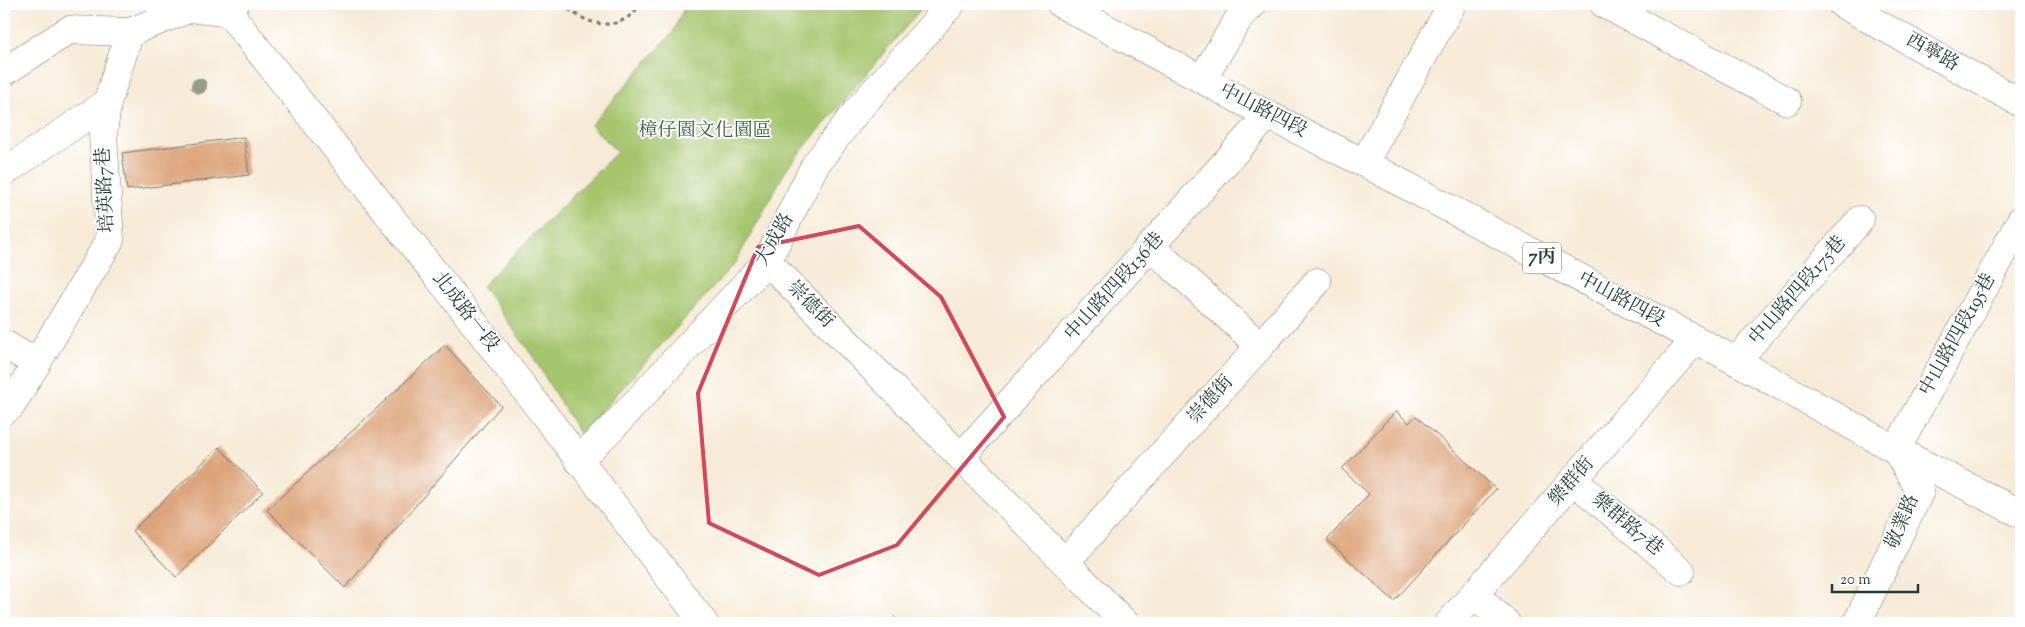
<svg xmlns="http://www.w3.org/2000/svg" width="2025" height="627" font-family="'Sorts Mill Goudy','Noto Serif TC',serif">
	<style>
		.green { fill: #a5c56d; stroke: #628150 }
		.building { fill: #dda47b }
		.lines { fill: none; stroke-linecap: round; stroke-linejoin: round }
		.minor-casing { stroke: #6b7a6d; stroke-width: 29 }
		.major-casing { stroke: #6b7a6d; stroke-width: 29 }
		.path { stroke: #6b7a6d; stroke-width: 3; stroke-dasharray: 4 4; stroke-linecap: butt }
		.minor { stroke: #fff; stroke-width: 28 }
		.major { stroke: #fff; stroke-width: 28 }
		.tree { fill: #929e85 }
		.marked { fill: none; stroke: #d1495b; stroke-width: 4; stroke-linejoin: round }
		.labels { text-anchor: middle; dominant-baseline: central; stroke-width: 4; stroke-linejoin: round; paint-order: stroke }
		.shield { fill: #fff; stroke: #627771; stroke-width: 1 }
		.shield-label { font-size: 18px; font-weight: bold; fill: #1f3d34 }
		.street-label { font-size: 19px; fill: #1f3d34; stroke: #fff }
		.park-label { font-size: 19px; fill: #405f42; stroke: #fff }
	</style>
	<rect width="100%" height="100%" fill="#fff"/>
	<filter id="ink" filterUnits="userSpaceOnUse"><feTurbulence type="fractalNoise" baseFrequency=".02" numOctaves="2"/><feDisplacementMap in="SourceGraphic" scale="10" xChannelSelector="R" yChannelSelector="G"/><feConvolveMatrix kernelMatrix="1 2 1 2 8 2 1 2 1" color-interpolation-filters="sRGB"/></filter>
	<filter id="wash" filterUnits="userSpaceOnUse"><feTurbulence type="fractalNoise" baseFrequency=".0096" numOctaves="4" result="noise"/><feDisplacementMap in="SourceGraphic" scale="20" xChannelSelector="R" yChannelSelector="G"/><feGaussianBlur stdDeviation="1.12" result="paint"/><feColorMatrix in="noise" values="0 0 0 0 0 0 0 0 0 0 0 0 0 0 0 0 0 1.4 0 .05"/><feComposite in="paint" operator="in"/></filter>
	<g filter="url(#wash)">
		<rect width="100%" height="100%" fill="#f7ead6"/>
		<polygon class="green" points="686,4 925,4 787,168 735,263 580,435 532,355 482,286 617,152 591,125 673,32"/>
		<g id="blocks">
			<g class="building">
				<polygon points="244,137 249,175 127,190 122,153"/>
				<polygon points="445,345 501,406 345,588 267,510"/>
				<polygon points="1396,411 1409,423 1416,416 1496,489 1394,601 1327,540 1369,494 1342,469"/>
				<polygon points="219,447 263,492 176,577 132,531"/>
			</g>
		</g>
	</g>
	<g filter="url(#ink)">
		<use href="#blocks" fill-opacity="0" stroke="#6b7a6d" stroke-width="1"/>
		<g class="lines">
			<defs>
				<g id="minor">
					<polyline points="222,4 461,306 704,623"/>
					<polyline points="1604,4 1787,101"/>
					<polyline points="1842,4 2021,103"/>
					<polyline points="4,72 69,30 130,32 191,8 230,13 235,4"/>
					<polyline points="1202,79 1241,15 1253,4"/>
					<polyline points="1364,163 1452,4"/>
					<polyline points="4,172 107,103"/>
					<polyline points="767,261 1125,623"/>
					<polyline points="4,344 37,364"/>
					<polyline points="1260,346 1317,282"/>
					<polyline points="1736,361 1860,220"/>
					<polyline points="4,411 11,406 110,240 103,135 107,103 130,32"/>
					<polyline points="961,457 1268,115"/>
					<polyline points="578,460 614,426 767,261 815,165 856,112 951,4"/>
					<polyline points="1573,480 1681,571"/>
					<polyline points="1065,562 1260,346 1151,247"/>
					<polyline points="1474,594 1506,623"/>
					<polyline points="1449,623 1695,340"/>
					<polyline points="1857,623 1920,491 1896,450 2021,220"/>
				</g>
				<polyline id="major" points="1061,4 1268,115 1364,163 1736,361 1896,450 2021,514"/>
			</defs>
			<use href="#minor" class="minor-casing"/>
			<use href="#major" class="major-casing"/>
			<g class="path">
				<path d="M562,4C587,26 619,35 641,4"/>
				<polyline points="889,623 895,617"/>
			</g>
			<use href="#minor" class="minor"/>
			<use href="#major" class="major"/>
		</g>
		<circle class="tree" cx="199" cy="86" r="8"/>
	</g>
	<path class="marked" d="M859,226L941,297L1004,417L897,545L819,575L709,523L698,393L758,247Z"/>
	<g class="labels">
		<rect class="shield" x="1523" y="242.5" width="38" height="31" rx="4"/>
		<g class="shield-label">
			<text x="1542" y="258">7丙</text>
		</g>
		<g class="street-label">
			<text transform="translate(1932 53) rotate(29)">西寧路</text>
			<text transform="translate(1263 111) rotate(27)">中山路四段</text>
			<text transform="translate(106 190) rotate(-93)">培英路7巷</text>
			<text transform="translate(775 240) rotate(-60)">大成路</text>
			<text transform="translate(1115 287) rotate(-48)">中山路四段136巷</text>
			<text transform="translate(1798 291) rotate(-49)">中山路四段175巷</text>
			<text transform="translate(1621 300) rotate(28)">中山路四段</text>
			<text transform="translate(810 305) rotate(45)">崇德街</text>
			<text transform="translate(465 312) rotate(52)">北成路一段</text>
			<text transform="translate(1958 335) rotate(-61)">中山路四段195巷</text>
			<text transform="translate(1211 400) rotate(-48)">崇德街</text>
			<text transform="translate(1572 482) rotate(-49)">樂群街</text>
			<text transform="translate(1903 522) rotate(-67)">敬業路</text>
			<text transform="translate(1627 525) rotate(40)">樂群路7巷</text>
		</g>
		<g class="park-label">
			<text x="705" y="131">樟仔園文化園區</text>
		</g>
	</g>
	<rect width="2025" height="627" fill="none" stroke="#fff" stroke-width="20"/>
	<path d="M1832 584v8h86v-8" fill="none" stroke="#1f3d34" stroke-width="2.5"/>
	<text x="1840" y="584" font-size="15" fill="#1f3d34" stroke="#ffffff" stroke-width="4" paint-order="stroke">20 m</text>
</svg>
